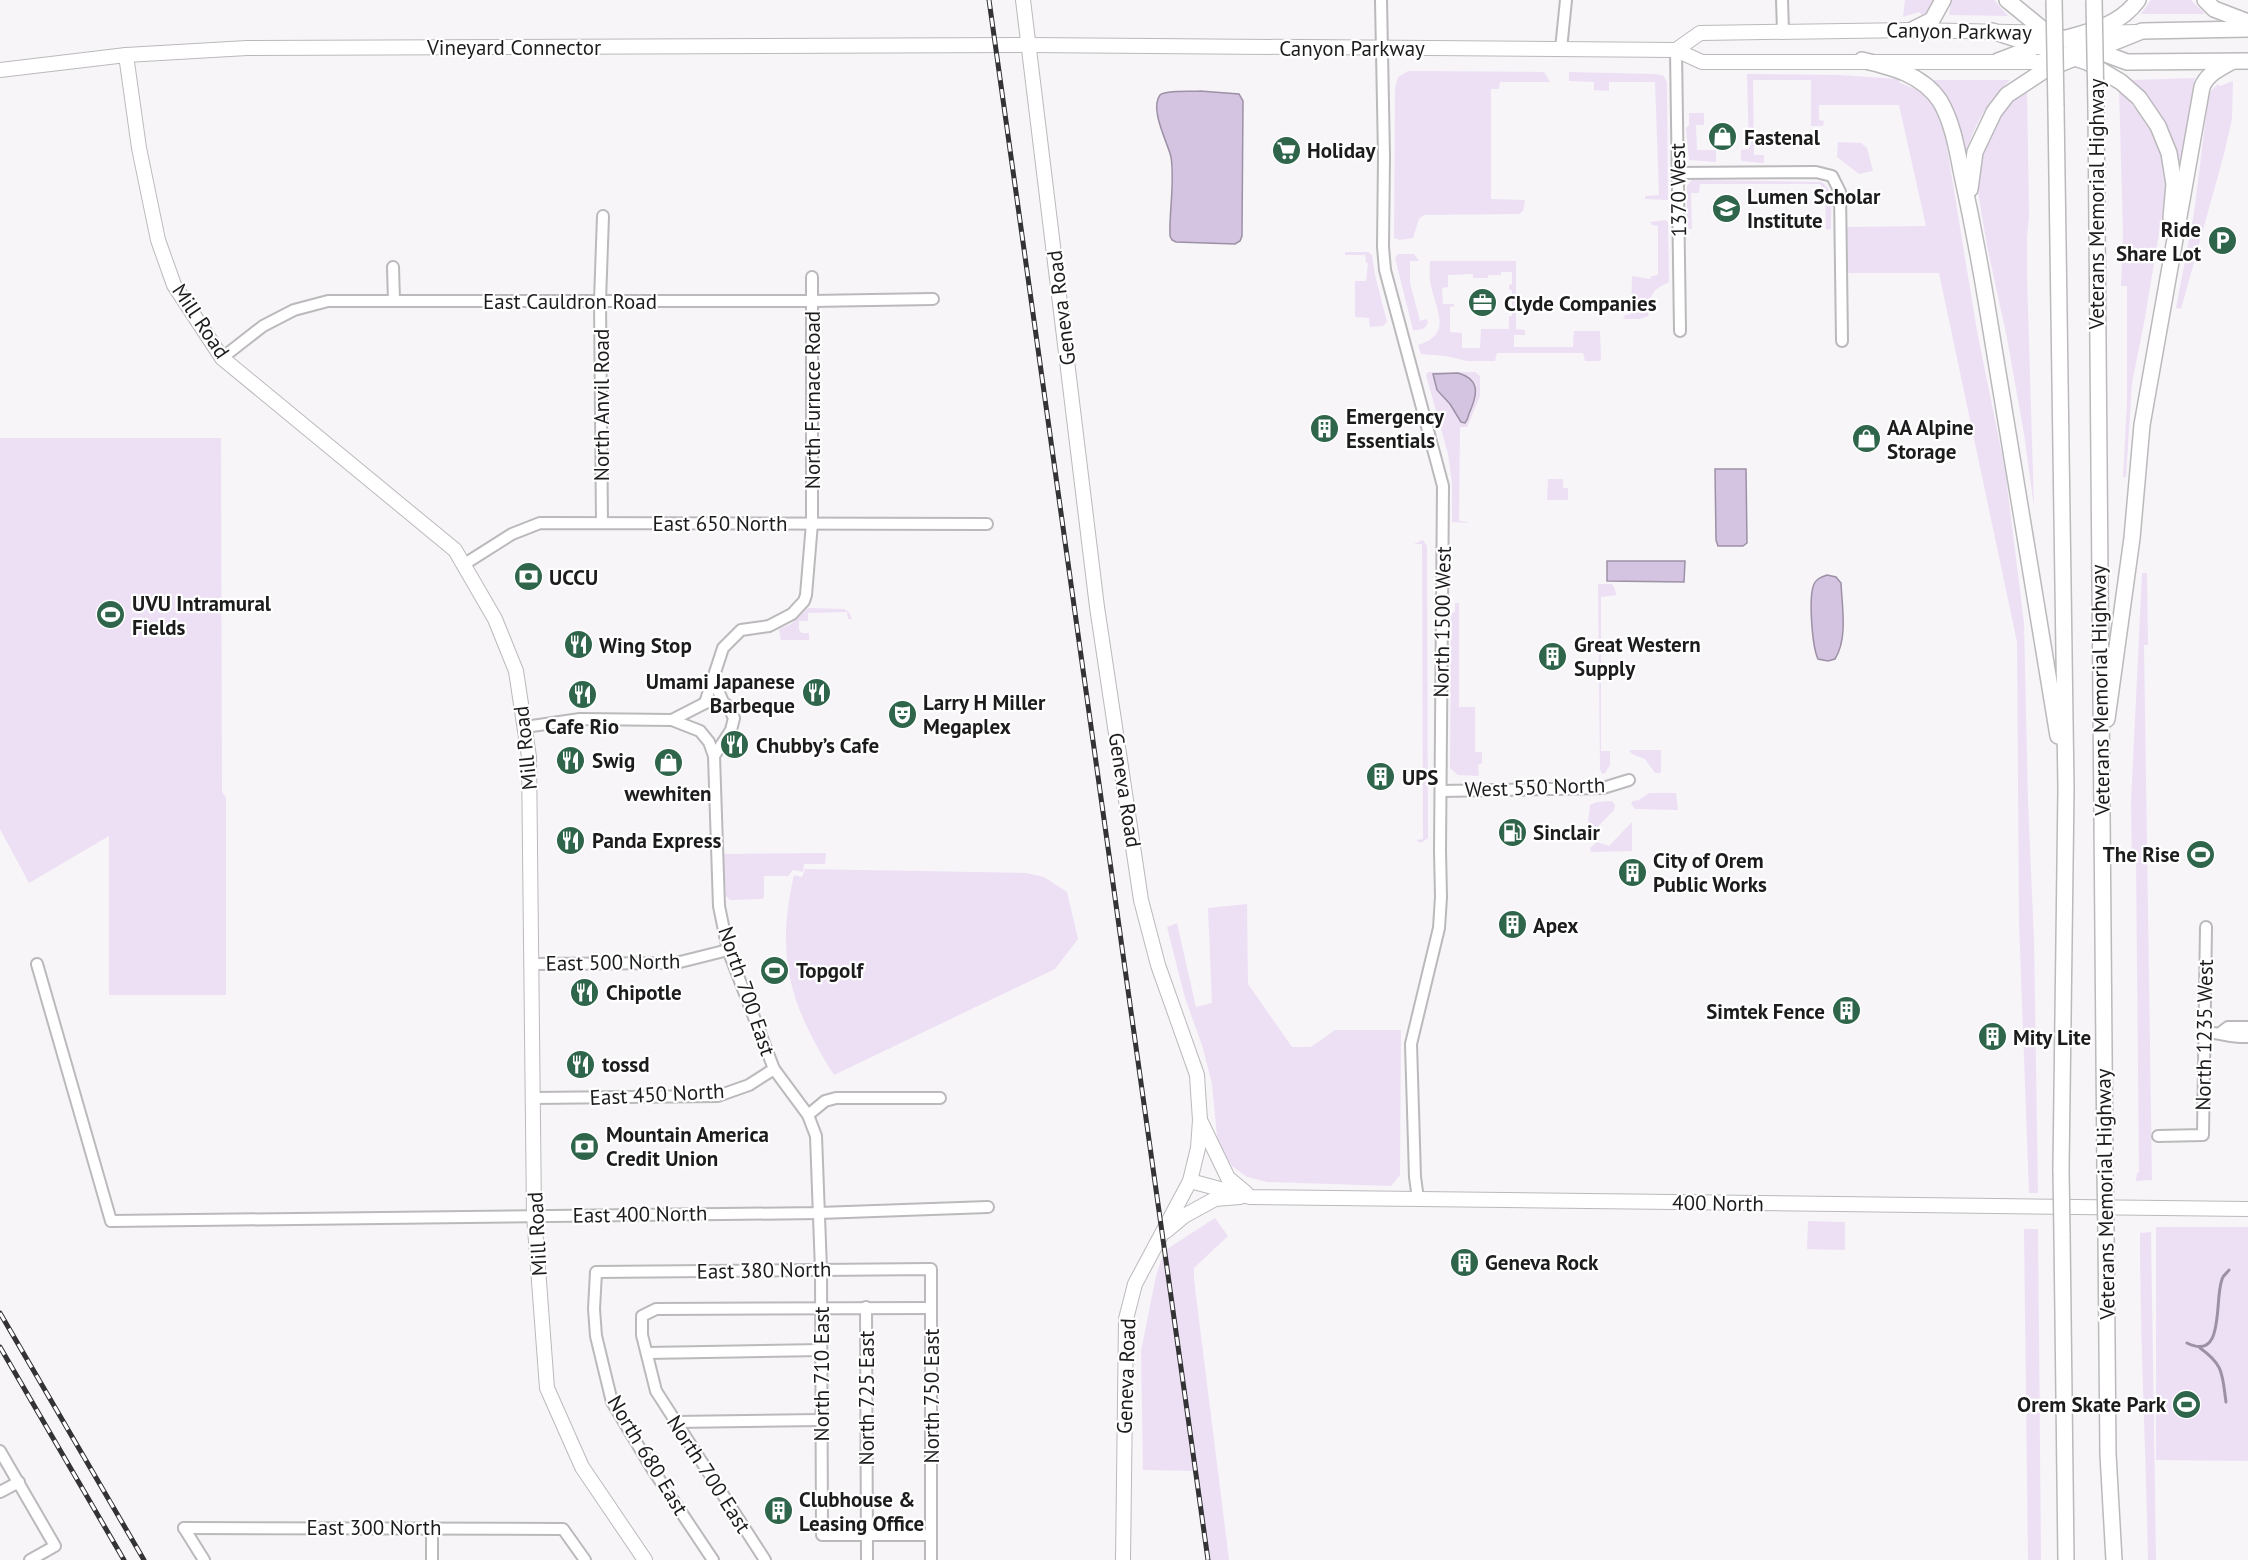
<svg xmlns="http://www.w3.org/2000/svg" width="2248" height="1560" font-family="'PT Sans',sans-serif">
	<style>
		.green { fill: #ede0f5; fill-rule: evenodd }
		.water { fill: #d4c3e1; stroke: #9d91a6; stroke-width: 1.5 }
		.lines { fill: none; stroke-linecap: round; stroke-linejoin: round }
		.stream { stroke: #9d91a6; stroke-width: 3 }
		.minor-casing { stroke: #bbb9bc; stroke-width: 14 }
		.major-casing { stroke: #bbb9bc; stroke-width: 16 }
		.highway-casing { stroke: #bbb9bc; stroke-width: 18 }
		.minor { stroke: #fff; stroke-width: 10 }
		.major { stroke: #fff; stroke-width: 14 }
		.highway { stroke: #fff; stroke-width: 15 }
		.rail-casing { stroke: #333234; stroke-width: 5 }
		.rail { stroke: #fff; stroke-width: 3; stroke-dasharray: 9; stroke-linecap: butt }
		.highway-bridge-casing { stroke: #bbb9bc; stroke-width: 18; stroke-linecap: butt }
		.highway-bridge { stroke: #fff; stroke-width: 15 }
		.labels { text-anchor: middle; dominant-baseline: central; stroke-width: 4.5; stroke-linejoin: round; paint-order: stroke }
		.street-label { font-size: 21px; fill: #1c1c1d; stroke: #fff }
		.poi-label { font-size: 21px; font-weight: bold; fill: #1c1c1d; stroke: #fff; text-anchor: start }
	</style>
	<rect width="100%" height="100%" fill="#f7f5f8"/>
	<g class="green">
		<polygon points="1905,0 1934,0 1928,12 1922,15 1919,12 1903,17"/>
		<polygon points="1951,0 1994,0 2008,16 1951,15 1949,15"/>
		<polygon points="2151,0 2191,0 2205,14 2141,14"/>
		<polygon points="1408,71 1544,72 1550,82 1500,82 1499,89 1491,89 1491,199 1525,200 1523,211 1519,214 1424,215 1419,219 1413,238 1400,240 1394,238 1395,88 1398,77"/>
		<polygon points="1569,72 1656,74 1664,76 1667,83 1668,200 1645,199 1645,196 1659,195 1655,82 1609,82 1609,91 1594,90 1594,82 1569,81"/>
		<polygon points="1747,74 1839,75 1899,79 1900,83 1918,90 1919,89 1932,101 1943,123 1977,331 2005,469 2024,623 2028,801 2034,941 2038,1193 2029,1193 2019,922 2017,642 1939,273 1848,273 1847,227 1926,226 1899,105 1819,105 1819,120 1824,121 1823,126 1811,126 1811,80 1753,80 1754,155 1764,155 1764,163 1741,161 1741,150 1749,149"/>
		<path d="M2195,78L2182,164H2180C2171,124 2158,109 2132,80Z"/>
		<path d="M1924,80H2010C1985,104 1975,124 1964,157Z"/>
		<polygon points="2233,81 2232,119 2223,158 2181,309 2176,308 2194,213 2208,101 2210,92 2218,84 2220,86"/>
		<polygon points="2027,87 2029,216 2027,237 2027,277 2034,507 2024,434 2007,338 1987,246 1978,192 1979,172 1987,139 2003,112"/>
		<polygon points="2119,90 2142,116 2156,138 2161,152 2167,186 2144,323 2132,383 2126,477 2123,477 2127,402 2127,286 2121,286 2123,233"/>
		<polygon points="1689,113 1704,113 1704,125 1696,125 1697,150 1716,150 1716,162 1689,160 1686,128 1689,125"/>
		<polygon points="1838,142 1861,143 1867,148 1873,171 1859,174 1837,157"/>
		<path d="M1692,180L1821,182C1836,189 1830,215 1831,229L1826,230L1825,191L1820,184H1700L1699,193H1691L1692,229H1687V186Z"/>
		<path d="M1666,220L1668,223L1669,282C1644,294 1655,296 1648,316L1640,319H1625L1623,318L1625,315L1631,314L1632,276L1650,279L1652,276L1658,275V226L1652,225L1650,222Z"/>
		<polygon points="1345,252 1368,252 1372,255 1375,275 1387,322 1383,326 1370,327 1369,318 1355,317 1355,281 1366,281 1368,263 1366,263 1365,255 1345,255"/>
		<path d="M1398,254H1414L1419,261H1410V283L1420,321L1427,319L1428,322C1426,329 1421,330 1413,330L1395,258Z"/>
		<path d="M1430,261H1516V329L1525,330V335H1514V347H1573L1574,331H1600L1601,359L1600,361H1585L1583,353H1497L1495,361H1467L1446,356L1421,354L1418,345C1456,333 1433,307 1430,280C1429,274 1430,267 1430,261ZM1501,272H1512V284L1509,285V290H1512V316H1509V329H1481L1480,348H1462V333L1450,332V307L1454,306V304H1443L1442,288L1448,287V275L1473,274V278H1488V275H1501Z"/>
		<polygon points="1428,372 1475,372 1480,376 1480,396 1467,427 1460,427 1459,521 1468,522 1468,523 1452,522 1452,483 1448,454 1426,375"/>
		<polygon points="0,438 221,438 222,792 226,798 226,995 109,995 109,836 29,883 0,829"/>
		<polygon points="1548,479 1563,479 1563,488 1568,488 1568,500 1547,500"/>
		<polygon points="1423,540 1427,546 1428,838 1421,843 1416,840 1423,839 1422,544 1414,544"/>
		<polygon points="2142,573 2147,573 2148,645 2144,645 2152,1180 2136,1181 2137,1173 2139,1172 2136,863 2132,863 2131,803"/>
		<polygon points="1598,584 1612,584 1615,589 1616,595 1601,597 1601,751 1610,751 1610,765 1605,773 1602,774 1600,769"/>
		<polygon points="1455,603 1459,603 1459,707 1475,707 1475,752 1482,752 1482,763 1478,765 1479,776 1458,775 1450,768 1451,613 1455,612"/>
		<polygon points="808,608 844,609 849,612 852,619 848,619 847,612 808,613 808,621 799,621 799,630 802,633 809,633 809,640 781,640 779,629 791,624"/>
		<polygon points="1629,750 1661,750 1661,773 1655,773 1645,759 1632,754"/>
		<polygon points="1649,793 1676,793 1678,810 1635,809 1631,803 1633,801 1639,800"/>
		<polygon points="1612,801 1615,805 1614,810 1591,834 1587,833 1590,805 1597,802"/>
		<polygon points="1632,822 1632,851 1591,852 1590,848 1597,842 1609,846"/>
		<polygon points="826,853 825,864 804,864 803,872 793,870 788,876 764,876 764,897 762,899 730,900 726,896 723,854"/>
		<path d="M805,869L1026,873L1044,877L1067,892L1078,939L1055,969L834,1075C790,1005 775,958 794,875L802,877Z"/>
		<polygon points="1247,904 1248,984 1292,1047 1311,1047 1335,1030 1401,1030 1400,1175 1391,1186 1267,1182 1247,1177 1232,1166 1218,1147 1212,1084 1202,1045 1185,998 1167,927 1177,923 1196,1007 1212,1003 1208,908"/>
		<polygon points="1215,1218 1228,1236 1194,1268 1194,1280 1229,1560 1208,1560 1196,1471 1143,1470 1141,1351 1156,1276 1164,1251"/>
		<polygon points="1808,1221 1845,1222 1845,1250 1807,1249"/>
		<polygon points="2156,1227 2248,1227 2248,1461 2156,1460"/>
		<polygon points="2024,1229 2038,1229 2041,1560 2028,1560"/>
		<path d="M2151,1232L2156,1560H2148C2146,1451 2140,1342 2140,1233Z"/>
	</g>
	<g class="water">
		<path d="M1200,91L1239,94L1243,101L1242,236L1240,241L1235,244L1176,242L1172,240L1170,236C1169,210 1175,183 1171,157C1168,143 1149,109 1160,95C1165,90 1192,92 1200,91Z"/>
		<path d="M1458,373C1479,379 1478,392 1471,409C1468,414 1469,418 1465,423L1461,422L1450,404L1437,390L1433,374Z"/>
		<polygon points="1715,469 1746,469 1747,543 1743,546 1718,546 1716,540"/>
		<polygon points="1607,561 1685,561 1684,582 1607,581"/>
		<path d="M1827,575L1836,577L1841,583C1842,606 1848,639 1835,659L1828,661L1818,659C1812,646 1809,601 1813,587C1815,579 1821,577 1827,575Z"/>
	</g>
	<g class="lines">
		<g class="stream">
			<path d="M2187,1343C2227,1363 2213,1295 2223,1277C2224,1275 2227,1273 2229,1270"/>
			<path d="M2200,1348C2224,1365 2222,1374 2226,1402"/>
		</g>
		<defs>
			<g id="minor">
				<polyline points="1381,0 1384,156 1383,247 1385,270 1443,486 1440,851 1441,897 1439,928 1411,1044 1415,1177 1418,1199"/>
				<polyline points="1782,0 1783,30"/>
				<polyline points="1561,49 1566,0"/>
				<polyline points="1676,50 1680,331"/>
				<polyline points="1678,173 1816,172 1832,176 1840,192 1842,341"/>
				<polyline points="393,267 394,301"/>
				<polyline points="222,358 263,326 294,310 328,301 812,301 933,299"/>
				<polyline points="602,523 600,301 603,216"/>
				<polyline points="463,565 512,534 540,523 987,524"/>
				<polyline points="714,681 723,702 728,706 734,718 731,730 714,756"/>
				<polyline points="705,703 723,648 741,630 769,626 792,614 804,601 806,595 812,523 812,277"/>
				<polyline points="672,720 709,701"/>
				<polyline points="525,727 580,719 672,720 700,731 709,742 714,756 719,906 728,950 774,1069 808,1115 816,1136 821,1270 822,1535 931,1535"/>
				<polyline points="1441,791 1603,788 1629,780"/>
				<polyline points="37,964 111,1221 819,1213 988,1207"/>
				<polyline points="532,964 676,963 728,950"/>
				<path d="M2205,1032C2221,1033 2232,1038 2248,1037"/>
				<polyline points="2220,1033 2228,1027 2248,1027"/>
				<polyline points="534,1098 718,1096 749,1085 774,1069"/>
				<polyline points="808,1115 825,1101 836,1098 940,1098"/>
				<polyline points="2158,1136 2203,1135 2206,927"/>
				<polyline points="866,1307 867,1560"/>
				<polyline points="647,1353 821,1350"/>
				<polyline points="675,1422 821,1420"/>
				<polyline points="0,1451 55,1546 30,1560"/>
				<polyline points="0,1492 19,1482"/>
				<polyline points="432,1527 432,1560"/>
				<polyline points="184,1528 563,1529 585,1560"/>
				<polyline points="184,1528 204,1560"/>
				<polyline points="713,1560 651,1467 612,1402 596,1336 594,1309 596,1272 931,1269 931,1560"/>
				<polyline points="765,1560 656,1391 642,1335 642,1316 656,1309 931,1308"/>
			</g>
			<g id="major">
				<polyline points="1023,0 1097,607 1141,900 1158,965 1197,1075 1198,1091 1200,1120 1198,1148 1190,1181 1135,1284 1126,1319 1123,1560"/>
				<polyline points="2092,33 2136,32"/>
				<polyline points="1676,50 1700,33 1912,30 2052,33"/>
				<polyline points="126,55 139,148 158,240 174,285 222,358 455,550 495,619 516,671 529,757 534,1215 547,1388 582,1467 645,1560"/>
				<polyline points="0,70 126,55 247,48 1029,45 1676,50 1702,62 2061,62"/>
				<polyline points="1201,1122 1228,1178 1246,1193"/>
				<polyline points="1190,1181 1250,1197 2248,1209"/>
				<polyline points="1166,1231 1184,1216 1215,1199 1240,1197"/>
			</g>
			<g id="highway">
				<polyline points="2007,0 2046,32 2127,62 2248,61"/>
				<polyline points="2205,0 2214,9 2248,22"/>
				<polyline points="1912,30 1932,20 1943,0"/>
				<polyline points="1992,31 2087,62 2121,82 2139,98 2158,126 2169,153 2174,184 2171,218"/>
				<path d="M2063,39C2092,31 2120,25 2138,0"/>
				<path d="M1862,60C1891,67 1922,74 1940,101C1953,123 1957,150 1962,175C1971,216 1979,258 1986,300C2010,445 2035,590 2058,736"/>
				<polyline points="1998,61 2040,45"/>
				<polyline points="2056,108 2066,789 2061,1169"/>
				<polyline points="2096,108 2105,1170"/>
				<polyline points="1970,189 1975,152 1994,112 2007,95 2045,70 2142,31 2248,29"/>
				<path d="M2107,719L2132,538L2142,425L2202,87C2207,74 2219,69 2231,62"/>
				<polyline points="2062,1234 2066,1560"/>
				<polyline points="2106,1234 2108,1454 2114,1560"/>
			</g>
		</defs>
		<use href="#minor" class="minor-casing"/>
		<use href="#major" class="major-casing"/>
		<use href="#highway" class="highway-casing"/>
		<use href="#minor" class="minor"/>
		<use href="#major" class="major"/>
		<use href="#highway" class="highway"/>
		<defs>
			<g id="rail">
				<polyline points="989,0 1208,1560"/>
				<polyline points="0,1313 144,1560"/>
				<polyline points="0,1347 124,1560"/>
			</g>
		</defs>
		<use href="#rail" class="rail-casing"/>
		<use href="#rail" class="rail"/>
		<defs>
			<g id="highway-bridge">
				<polyline points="2054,0 2056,108"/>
				<polyline points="2094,0 2096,108"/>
				<polyline points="2061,1169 2062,1234"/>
				<polyline points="2105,1170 2106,1234"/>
			</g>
		</defs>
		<use href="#highway-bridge" class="highway-bridge-casing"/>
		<use href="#highway-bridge" class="highway-bridge"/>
	</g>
	<defs>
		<symbol id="shop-disc" viewBox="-11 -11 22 22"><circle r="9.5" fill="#2e654b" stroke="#fff"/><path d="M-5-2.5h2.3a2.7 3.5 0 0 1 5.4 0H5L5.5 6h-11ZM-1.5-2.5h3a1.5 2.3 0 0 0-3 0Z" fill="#fff"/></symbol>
		<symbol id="supermarket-disc" viewBox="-11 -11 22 22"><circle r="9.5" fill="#2e654b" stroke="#fff"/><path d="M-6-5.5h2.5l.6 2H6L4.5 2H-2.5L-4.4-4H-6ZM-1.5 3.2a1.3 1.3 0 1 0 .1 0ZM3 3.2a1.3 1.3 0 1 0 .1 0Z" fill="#fff"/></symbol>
		<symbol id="school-disc" viewBox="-11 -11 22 22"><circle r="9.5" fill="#2e654b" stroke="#fff"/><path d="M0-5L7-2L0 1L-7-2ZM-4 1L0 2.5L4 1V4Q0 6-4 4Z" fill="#fff"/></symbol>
		<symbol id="parking-disc" viewBox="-11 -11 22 22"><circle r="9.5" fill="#2e654b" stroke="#fff"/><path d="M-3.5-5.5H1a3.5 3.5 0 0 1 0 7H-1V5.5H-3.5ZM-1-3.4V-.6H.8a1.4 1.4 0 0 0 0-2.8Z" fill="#fff"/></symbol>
		<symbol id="office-disc" viewBox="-11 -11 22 22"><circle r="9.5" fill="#2e654b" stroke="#fff"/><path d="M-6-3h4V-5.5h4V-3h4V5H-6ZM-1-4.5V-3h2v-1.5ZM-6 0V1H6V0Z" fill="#fff"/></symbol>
		<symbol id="building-disc" viewBox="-11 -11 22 22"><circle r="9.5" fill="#2e654b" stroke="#fff"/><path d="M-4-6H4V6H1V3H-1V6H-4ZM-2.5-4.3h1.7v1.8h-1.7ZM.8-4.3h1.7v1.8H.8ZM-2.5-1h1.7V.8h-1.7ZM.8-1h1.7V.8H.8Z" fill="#fff"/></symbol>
		<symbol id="bank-disc" viewBox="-11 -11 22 22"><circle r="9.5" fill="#2e654b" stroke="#fff"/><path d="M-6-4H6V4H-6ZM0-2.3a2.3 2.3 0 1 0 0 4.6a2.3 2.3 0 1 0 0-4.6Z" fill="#fff"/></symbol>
		<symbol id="stadium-disc" viewBox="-11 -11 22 22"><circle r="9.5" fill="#2e654b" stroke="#fff"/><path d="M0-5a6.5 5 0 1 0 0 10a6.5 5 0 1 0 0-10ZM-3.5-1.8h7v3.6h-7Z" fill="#fff"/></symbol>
		<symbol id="restaurant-disc" viewBox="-11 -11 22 22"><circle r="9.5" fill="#2e654b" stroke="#fff"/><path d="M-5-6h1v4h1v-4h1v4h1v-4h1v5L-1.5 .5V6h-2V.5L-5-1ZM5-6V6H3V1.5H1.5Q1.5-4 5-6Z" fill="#fff"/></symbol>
		<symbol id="theatre-disc" viewBox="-11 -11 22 22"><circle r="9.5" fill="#2e654b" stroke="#fff"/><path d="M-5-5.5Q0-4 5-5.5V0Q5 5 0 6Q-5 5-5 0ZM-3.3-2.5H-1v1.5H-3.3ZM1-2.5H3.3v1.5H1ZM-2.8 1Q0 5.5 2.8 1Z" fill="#fff"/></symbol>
		<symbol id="fuel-disc" viewBox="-11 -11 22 22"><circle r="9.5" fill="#2e654b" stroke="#fff"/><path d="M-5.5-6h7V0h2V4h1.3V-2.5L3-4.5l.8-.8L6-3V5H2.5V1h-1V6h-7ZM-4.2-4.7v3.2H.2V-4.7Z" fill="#fff"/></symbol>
	</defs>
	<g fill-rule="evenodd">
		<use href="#shop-disc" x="1706" y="120" width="33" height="33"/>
		<use href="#supermarket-disc" x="1270" y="134" width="33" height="33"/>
		<use href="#school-disc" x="1710" y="192" width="33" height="33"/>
		<use href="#parking-disc" x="2206" y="224" width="33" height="33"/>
		<use href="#office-disc" x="1466" y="286" width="33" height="33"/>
		<use href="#building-disc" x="1308" y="412" width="33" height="33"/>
		<use href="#shop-disc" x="1850" y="422" width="33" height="33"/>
		<use href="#bank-disc" x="512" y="560" width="33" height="33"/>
		<use href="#stadium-disc" x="94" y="598" width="33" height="33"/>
		<use href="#restaurant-disc" x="562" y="628" width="33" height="33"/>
		<use href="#building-disc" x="1536" y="640" width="33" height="33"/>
		<use href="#restaurant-disc" x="800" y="676" width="33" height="33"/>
		<use href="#restaurant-disc" x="566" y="678" width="33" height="33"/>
		<use href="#theatre-disc" x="886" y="698" width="33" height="33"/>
		<use href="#restaurant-disc" x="718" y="728" width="33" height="33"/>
		<use href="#restaurant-disc" x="554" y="744" width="33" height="33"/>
		<use href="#shop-disc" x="652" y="746" width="33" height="33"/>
		<use href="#building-disc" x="1364" y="760" width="33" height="33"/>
		<use href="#fuel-disc" x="1496" y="816" width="33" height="33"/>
		<use href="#restaurant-disc" x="554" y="824" width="33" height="33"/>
		<use href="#stadium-disc" x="2184" y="838" width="33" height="33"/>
		<use href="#building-disc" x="1616" y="856" width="33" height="33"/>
		<use href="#building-disc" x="1496" y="908" width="33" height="33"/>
		<use href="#stadium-disc" x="758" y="954" width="33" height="33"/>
		<use href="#restaurant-disc" x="568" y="976" width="33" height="33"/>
		<use href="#building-disc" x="1830" y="994" width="33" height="33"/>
		<use href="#building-disc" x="1976" y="1020" width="33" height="33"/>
		<use href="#restaurant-disc" x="564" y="1048" width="33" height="33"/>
		<use href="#bank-disc" x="568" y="1130" width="33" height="33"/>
		<use href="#building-disc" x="1448" y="1246" width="33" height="33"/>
		<use href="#stadium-disc" x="2170" y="1388" width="33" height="33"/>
		<use href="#building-disc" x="762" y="1494" width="33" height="33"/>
	</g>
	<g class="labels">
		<g class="street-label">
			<text transform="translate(1959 31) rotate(1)">Canyon Parkway</text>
			<text x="514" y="47">Vineyard Connector</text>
			<text x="1352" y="48">Canyon Parkway</text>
			<text transform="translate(1678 190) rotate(-91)">1370 West</text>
			<text transform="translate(2096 204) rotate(-90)">Veterans Memorial Highway</text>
			<text x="570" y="301">East Cauldron Road</text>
			<text transform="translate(1061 308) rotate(-97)">Geneva Road</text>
			<text transform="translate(201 321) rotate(56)">Mill Road</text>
			<text transform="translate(812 400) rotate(-90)">North Furnace Road</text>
			<text transform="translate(601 405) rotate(-90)">North Anvil Road</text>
			<text x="720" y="523">East 650 North</text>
			<text transform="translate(1442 622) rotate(-89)">North 1500 West</text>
			<text transform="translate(2100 690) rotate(-91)">Veterans Memorial Highway</text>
			<text transform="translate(525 748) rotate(-96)">Mill Road</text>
			<text transform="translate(1535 787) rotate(-2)">West 550 North</text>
			<text transform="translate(1125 790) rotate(81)">Geneva Road</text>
			<text transform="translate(613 962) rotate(-1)">East 500 North</text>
			<text transform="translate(747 991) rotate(71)">North 700 East</text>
			<text transform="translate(2204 1035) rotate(-89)">North 1235 West</text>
			<text transform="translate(657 1094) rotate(-3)">East 450 North</text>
			<text transform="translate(2105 1194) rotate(-91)">Veterans Memorial Highway</text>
			<text transform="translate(1718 1203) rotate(1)">400 North</text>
			<text transform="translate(640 1214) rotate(-1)">East 400 North</text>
			<text transform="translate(537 1234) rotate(-93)">Mill Road</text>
			<text transform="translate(764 1270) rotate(-1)">East 380 North</text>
			<text transform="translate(821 1374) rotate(-90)">North 710 East</text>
			<text transform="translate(1126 1376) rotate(-88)">Geneva Road</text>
			<text transform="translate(931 1396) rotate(-90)">North 750 East</text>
			<text transform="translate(866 1398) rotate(-90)">North 725 East</text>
			<text transform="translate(648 1455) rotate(59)">North 680 East</text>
			<text transform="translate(709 1474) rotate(57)">North 700 East</text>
			<text x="374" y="1527">East 300 North</text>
		</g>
		<g class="poi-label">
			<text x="1744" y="137">Fastenal</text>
			<text x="1307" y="150">Holiday</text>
			<text x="1747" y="196">Lumen Scholar<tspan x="1747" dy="24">Institute</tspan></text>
			<text x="2201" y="229" text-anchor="end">Ride<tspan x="2201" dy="24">Share Lot</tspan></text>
			<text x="1504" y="303">Clyde Companies</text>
			<text x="1346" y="416">Emergency<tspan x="1346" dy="24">Essentials</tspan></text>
			<text x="1887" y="427">AA Alpine<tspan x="1887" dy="24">Storage</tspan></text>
			<text x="549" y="577">UCCU</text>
			<text x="132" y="603">UVU Intramural<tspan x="132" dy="24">Fields</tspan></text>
			<text x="1574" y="644">Great Western<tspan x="1574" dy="24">Supply</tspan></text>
			<text x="599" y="645">Wing Stop</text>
			<text x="795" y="681" text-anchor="end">Umami Japanese<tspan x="795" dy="24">Barbeque</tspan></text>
			<text x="923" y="702">Larry H Miller<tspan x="923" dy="24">Megaplex</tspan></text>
			<text x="582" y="726" text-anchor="middle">Cafe Rio</text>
			<text x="756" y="745">Chubby’s Cafe</text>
			<text x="592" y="760">Swig</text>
			<text x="1402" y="777">UPS</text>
			<text x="668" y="793" text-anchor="middle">wewhiten</text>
			<text x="1533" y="832">Sinclair</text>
			<text x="592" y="840">Panda Express</text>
			<text x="2180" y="854" text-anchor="end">The Rise</text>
			<text x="1653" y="860">City of Orem<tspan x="1653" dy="24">Public Works</tspan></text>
			<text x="1533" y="925">Apex</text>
			<text x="796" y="970">Topgolf</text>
			<text x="606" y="992">Chipotle</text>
			<text x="1825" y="1011" text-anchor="end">Simtek Fence</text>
			<text x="2013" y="1037">Mity Lite</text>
			<text x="602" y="1064">tossd</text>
			<text x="606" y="1134">Mountain America<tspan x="606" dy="24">Credit Union</tspan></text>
			<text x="1485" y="1262">Geneva Rock</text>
			<text x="2166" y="1404" text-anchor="end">Orem Skate Park</text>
			<text x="799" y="1499">Clubhouse &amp;<tspan x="799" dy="24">Leasing Office</tspan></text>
		</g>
	</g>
</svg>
